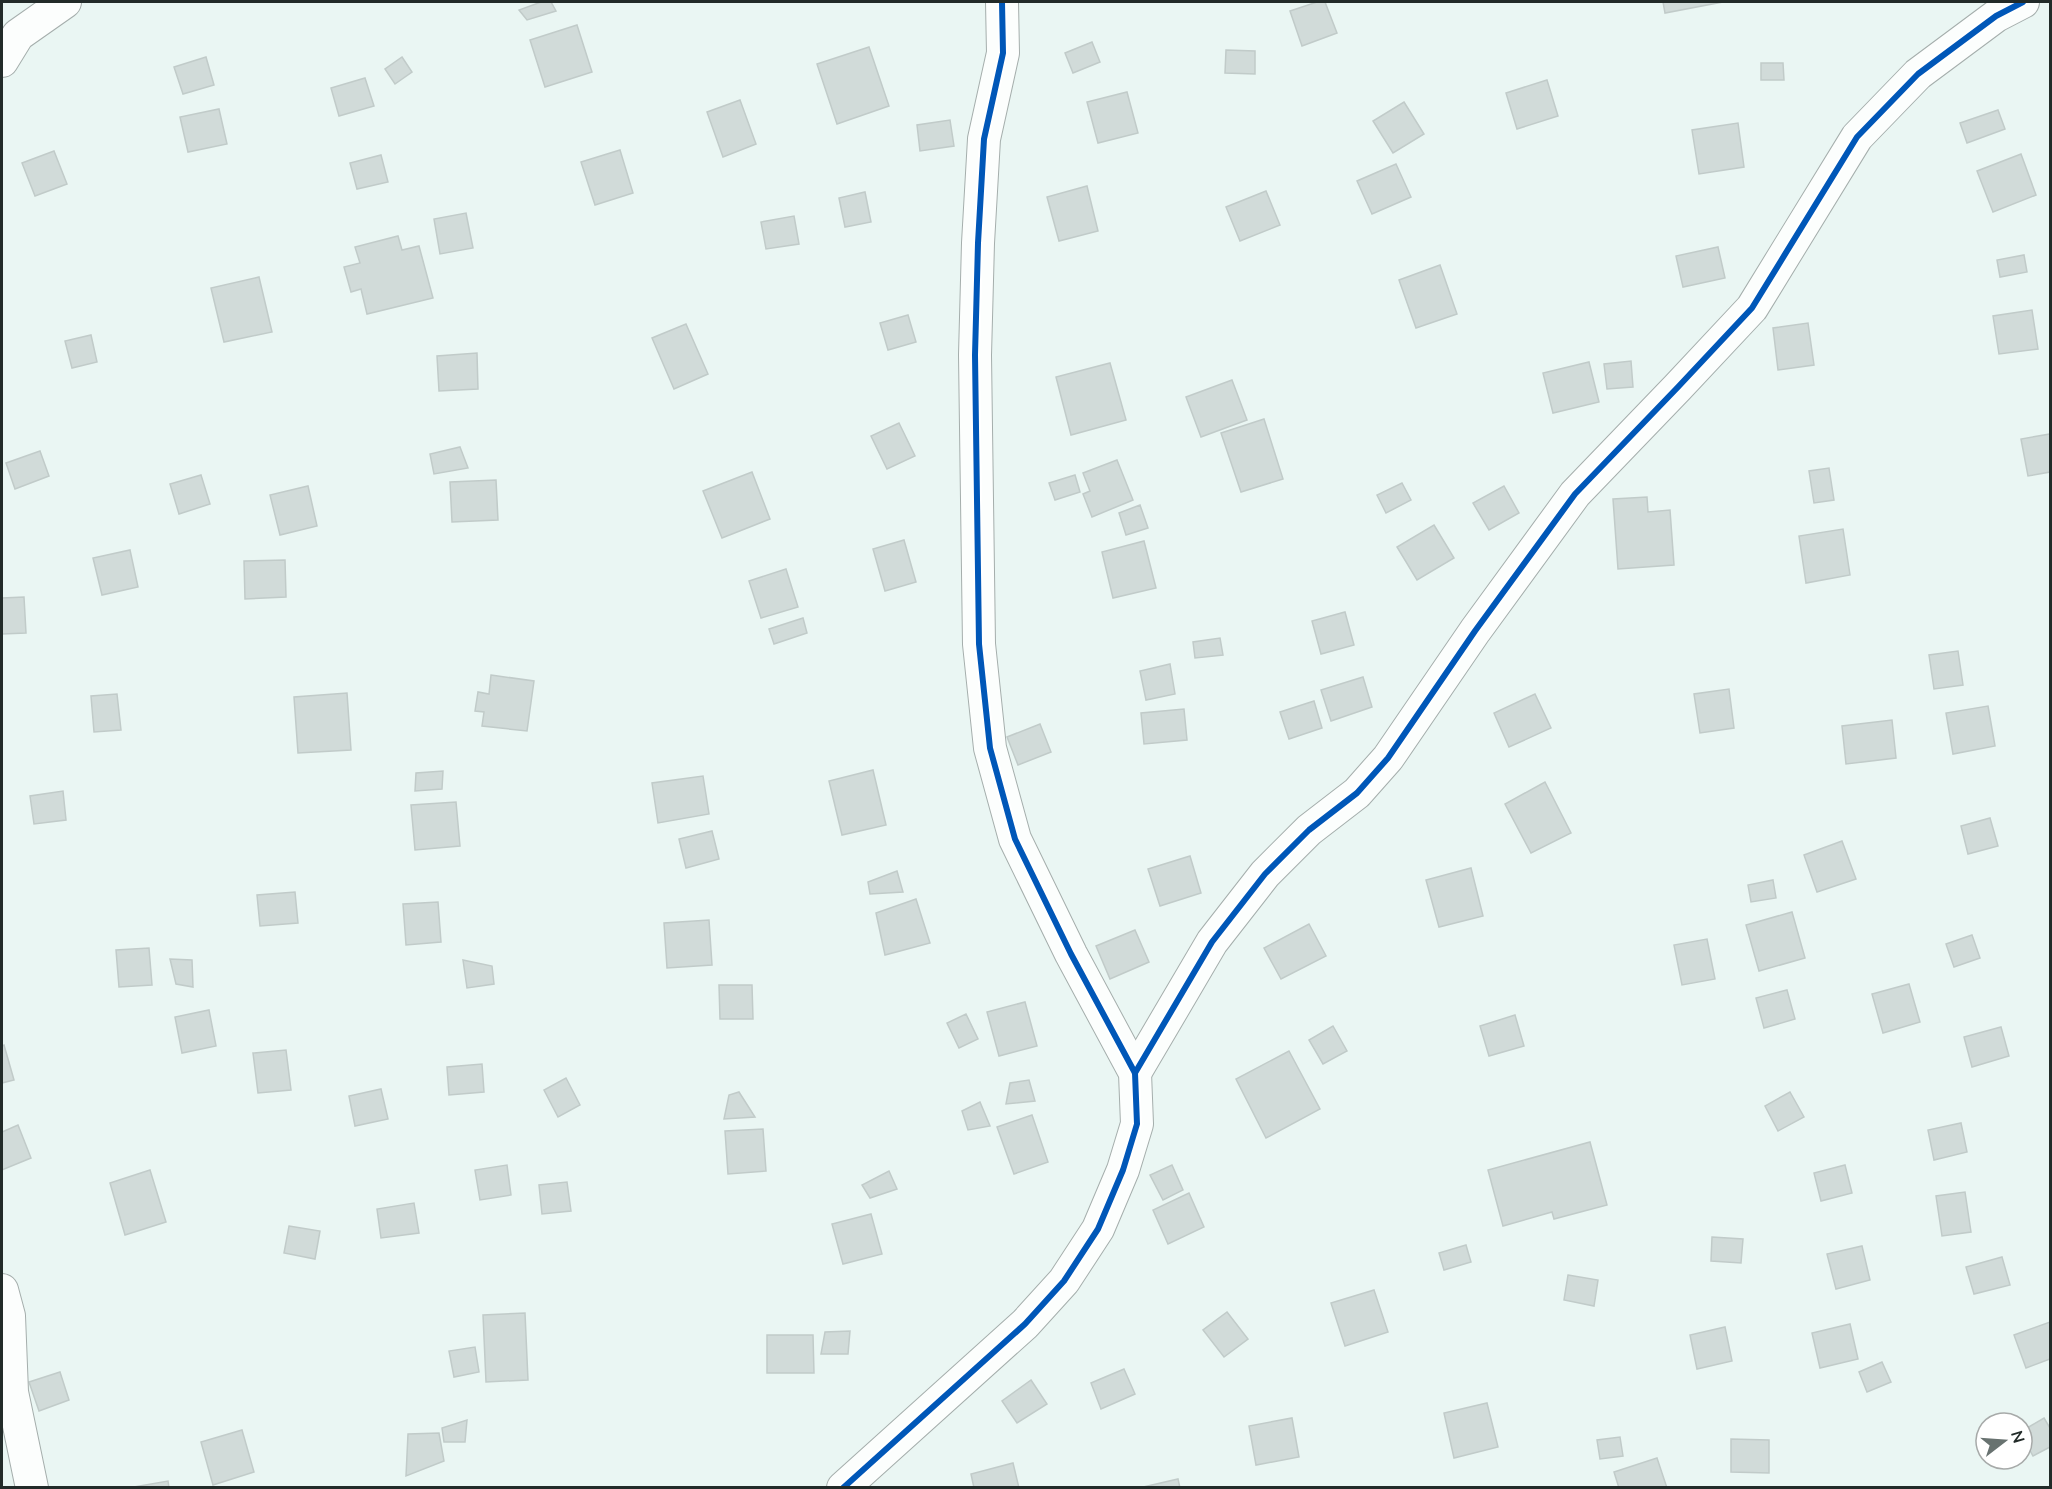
<svg xmlns="http://www.w3.org/2000/svg" width="2052" height="1489" font-family="'Nunito Sans',sans-serif">
	<style>
		.building { fill: #d1dbd9; stroke: #c1cbc9; stroke-width: 1.5 }
		.lines { fill: none; stroke-linecap: round; stroke-linejoin: round }
		.street-casing { stroke: #a5aeac; stroke-width: 34 }
		.street { stroke: #fcfefd; stroke-width: 32 }
		.cycleway-casing { stroke: #fff; stroke-width: 10 }
		.cycleway { stroke: #0057b8; stroke-width: 6 }
	</style>
	<rect width="100%" height="100%" fill="#eaf6f3"/>
	<g class="building">
		<polygon points="541,2 551,2 556,11 527,20 519,10"/>
		<polygon points="1317,2 1325,2 1337,33 1302,46 1290,11"/>
		<polygon points="1663,2 1723,2 1665,13"/>
		<polygon points="577,25 592,72 545,87 530,40"/>
		<polygon points="1092,42 1100,62 1073,73 1065,53"/>
		<polygon points="869,47 889,106 837,124 817,64"/>
		<polygon points="1226,50 1255,51 1255,74 1225,73"/>
		<polygon points="206,57 214,85 183,94 174,67"/>
		<polygon points="402,57 412,72 395,84 385,69"/>
		<polygon points="1761,63 1783,63 1784,80 1761,80"/>
		<polygon points="365,78 374,106 339,116 331,88"/>
		<polygon points="1547,80 1558,116 1517,129 1506,93"/>
		<polygon points="1127,92 1138,133 1098,143 1087,102"/>
		<polygon points="740,100 756,144 723,157 707,112"/>
		<polygon points="1404,102 1424,134 1393,153 1373,121"/>
		<polygon points="219,109 227,144 188,152 180,117"/>
		<polygon points="1998,110 2005,129 1967,143 1960,123"/>
		<polygon points="950,120 954,146 920,151 917,125"/>
		<polygon points="1738,123 1744,167 1699,174 1692,130"/>
		<polygon points="620,150 633,193 595,205 581,162"/>
		<polygon points="54,151 67,184 35,196 22,163"/>
		<polygon points="2021,154 2036,195 1993,212 1977,171"/>
		<polygon points="381,155 388,182 357,189 350,163"/>
		<polygon points="1396,164 1411,197 1372,214 1357,181"/>
		<polygon points="1087,186 1098,231 1059,241 1047,197"/>
		<polygon points="1266,191 1280,225 1240,241 1226,207"/>
		<polygon points="865,192 871,222 845,227 839,198"/>
		<polygon points="466,213 473,248 440,254 434,219"/>
		<polygon points="794,216 799,244 766,249 761,222"/>
		<polygon points="398,236 402,250 419,246 433,298 367,314 361,289 351,292 344,267 360,263 355,247"/>
		<polygon points="1718,247 1725,278 1683,287 1676,256"/>
		<polygon points="2024,255 2027,272 2000,277 1997,260"/>
		<polygon points="1440,265 1457,314 1416,328 1399,280"/>
		<polygon points="259,277 272,332 224,342 211,288"/>
		<polygon points="2032,310 2038,349 1999,354 1993,316"/>
		<polygon points="908,315 916,342 888,350 880,323"/>
		<polygon points="1808,323 1814,365 1778,370 1773,328"/>
		<polygon points="686,324 708,374 674,389 652,338"/>
		<polygon points="91,335 97,362 72,368 65,341"/>
		<polygon points="477,353 478,389 439,391 437,356"/>
		<polygon points="1631,361 1633,387 1607,389 1604,364"/>
		<polygon points="1589,362 1599,402 1553,413 1543,373"/>
		<polygon points="1110,363 1126,420 1071,435 1056,377"/>
		<polygon points="1232,380 1247,420 1201,437 1186,397"/>
		<polygon points="1264,419 1283,479 1241,492 1221,433"/>
		<polygon points="899,423 915,456 887,469 871,436"/>
		<polygon points="2050,434 2050,472 2028,476 2021,439"/>
		<polygon points="460,447 468,468 434,474 430,454"/>
		<polygon points="40,451 49,476 15,489 6,463"/>
		<polygon points="1117,460 1133,500 1092,517 1083,494 1090,491 1083,473"/>
		<polygon points="1829,468 1834,500 1814,503 1809,471"/>
		<polygon points="752,472 770,519 722,538 703,491"/>
		<polygon points="201,475 210,504 179,514 170,484"/>
		<polygon points="1075,475 1080,492 1055,500 1049,483"/>
		<polygon points="496,480 498,520 452,522 450,482"/>
		<polygon points="1402,483 1411,500 1386,513 1377,495"/>
		<polygon points="308,486 317,526 280,535 270,495"/>
		<polygon points="1504,486 1519,513 1489,530 1473,503"/>
		<polygon points="1647,497 1648,512 1670,510 1674,565 1618,569 1613,499"/>
		<polygon points="1140,505 1148,528 1126,535 1119,513"/>
		<polygon points="1434,525 1454,558 1417,580 1397,547"/>
		<polygon points="1843,529 1850,575 1806,583 1799,536"/>
		<polygon points="904,540 916,582 885,591 873,549"/>
		<polygon points="1144,541 1156,588 1113,598 1102,552"/>
		<polygon points="130,550 138,587 102,595 93,558"/>
		<polygon points="285,560 286,597 245,599 244,561"/>
		<polygon points="786,569 798,607 761,618 749,581"/>
		<polygon points="24,597 26,633 2,634 2,598"/>
		<polygon points="1345,612 1354,645 1321,654 1312,621"/>
		<polygon points="803,618 807,633 774,644 769,629"/>
		<polygon points="1220,638 1223,655 1195,658 1193,642"/>
		<polygon points="1958,651 1963,685 1934,689 1929,655"/>
		<polygon points="1170,664 1175,694 1146,700 1140,671"/>
		<polygon points="491,675 534,681 527,731 482,726 484,712 475,711 478,692 489,694"/>
		<polygon points="1363,677 1372,707 1331,721 1321,690"/>
		<polygon points="1729,689 1734,728 1700,733 1694,694"/>
		<polygon points="347,693 351,750 298,753 294,697"/>
		<polygon points="117,694 121,730 94,732 91,696"/>
		<polygon points="1535,694 1551,728 1509,747 1494,713"/>
		<polygon points="1314,701 1322,728 1289,739 1280,712"/>
		<polygon points="1988,706 1995,746 1953,754 1946,713"/>
		<polygon points="1184,709 1187,740 1144,744 1141,713"/>
		<polygon points="1892,720 1896,758 1846,764 1842,726"/>
		<polygon points="1040,724 1051,752 1018,765 1007,737"/>
		<polygon points="873,770 886,825 842,835 829,781"/>
		<polygon points="443,771 442,789 415,791 416,773"/>
		<polygon points="703,776 709,814 658,823 652,783"/>
		<polygon points="1545,782 1571,833 1531,853 1505,804"/>
		<polygon points="63,791 66,820 34,824 30,796"/>
		<polygon points="456,802 460,846 415,850 411,805"/>
		<polygon points="1990,818 1998,846 1968,854 1961,826"/>
		<polygon points="712,831 719,859 686,868 679,839"/>
		<polygon points="1842,841 1856,879 1817,892 1804,855"/>
		<polygon points="1190,856 1201,893 1160,906 1148,869"/>
		<polygon points="1471,868 1483,916 1439,927 1426,880"/>
		<polygon points="897,871 903,892 870,894 868,882"/>
		<polygon points="1773,880 1776,898 1751,902 1748,885"/>
		<polygon points="295,892 298,923 260,926 257,895"/>
		<polygon points="916,899 930,943 885,955 876,913"/>
		<polygon points="438,902 441,942 406,945 403,904"/>
		<polygon points="1792,912 1805,958 1759,971 1746,925"/>
		<polygon points="709,920 712,965 667,968 664,923"/>
		<polygon points="1309,924 1326,956 1281,979 1264,948"/>
		<polygon points="1135,930 1149,962 1110,979 1096,946"/>
		<polygon points="1972,935 1980,958 1954,967 1946,944"/>
		<polygon points="1707,939 1715,979 1682,985 1674,945"/>
		<polygon points="149,948 152,985 119,987 116,950"/>
		<polygon points="170,959 192,960 193,987 176,984"/>
		<polygon points="463,960 492,966 494,984 467,988"/>
		<polygon points="1909,984 1920,1022 1883,1033 1872,994"/>
		<polygon points="719,985 752,985 753,1019 720,1019"/>
		<polygon points="1787,990 1795,1019 1764,1028 1756,998"/>
		<polygon points="1025,1002 1037,1046 999,1056 987,1012"/>
		<polygon points="209,1010 216,1046 182,1053 175,1017"/>
		<polygon points="966,1014 978,1039 959,1048 947,1023"/>
		<polygon points="1515,1015 1524,1046 1489,1056 1480,1026"/>
		<polygon points="1333,1026 1347,1051 1323,1064 1309,1040"/>
		<polygon points="2001,1027 2009,1056 1972,1067 1964,1037"/>
		<polygon points="4,1045 14,1080 2,1083 2,1046"/>
		<polygon points="286,1050 291,1090 258,1093 253,1053"/>
		<polygon points="1289,1051 1320,1109 1266,1138 1236,1079"/>
		<polygon points="482,1064 484,1092 449,1095 447,1067"/>
		<polygon points="566,1078 580,1105 558,1117 544,1090"/>
		<polygon points="1029,1080 1035,1101 1006,1104 1010,1083"/>
		<polygon points="381,1089 388,1119 355,1126 349,1096"/>
		<polygon points="739,1092 755,1117 724,1119 729,1095"/>
		<polygon points="1790,1092 1804,1117 1778,1131 1765,1106"/>
		<polygon points="980,1102 990,1126 968,1130 962,1111"/>
		<polygon points="1032,1115 1048,1162 1014,1174 997,1127"/>
		<polygon points="1961,1123 1967,1152 1934,1160 1928,1130"/>
		<polygon points="18,1125 31,1158 2,1170 2,1132"/>
		<polygon points="763,1129 766,1171 728,1174 725,1131"/>
		<polygon points="1590,1142 1607,1205 1554,1219 1552,1212 1503,1226 1488,1170"/>
		<polygon points="507,1165 511,1195 480,1200 475,1170"/>
		<polygon points="1172,1165 1183,1190 1163,1200 1150,1175"/>
		<polygon points="1845,1165 1852,1193 1821,1201 1814,1173"/>
		<polygon points="150,1170 166,1222 125,1235 110,1183"/>
		<polygon points="889,1171 897,1189 870,1198 862,1185"/>
		<polygon points="567,1182 571,1211 542,1214 539,1185"/>
		<polygon points="1965,1192 1971,1232 1942,1236 1936,1196"/>
		<polygon points="1189,1193 1204,1227 1168,1244 1153,1210"/>
		<polygon points="414,1203 419,1233 381,1238 377,1209"/>
		<polygon points="871,1214 882,1254 843,1264 832,1224"/>
		<polygon points="289,1226 320,1231 315,1259 284,1253"/>
		<polygon points="1712,1237 1743,1239 1741,1263 1711,1261"/>
		<polygon points="1466,1245 1471,1262 1444,1270 1439,1253"/>
		<polygon points="1862,1246 1870,1280 1836,1289 1827,1254"/>
		<polygon points="2002,1257 2010,1285 1974,1294 1966,1267"/>
		<polygon points="1568,1275 1598,1280 1594,1306 1564,1300"/>
		<polygon points="1374,1290 1388,1332 1345,1346 1331,1303"/>
		<polygon points="1227,1312 1248,1339 1224,1357 1203,1330"/>
		<polygon points="525,1313 528,1380 486,1382 483,1315"/>
		<polygon points="2050,1322 2050,1359 2026,1368 2014,1335"/>
		<polygon points="1850,1324 1858,1359 1820,1368 1812,1333"/>
		<polygon points="1725,1327 1732,1361 1697,1369 1690,1335"/>
		<polygon points="850,1331 848,1354 821,1354 825,1332"/>
		<polygon points="767,1335 813,1335 814,1373 767,1373"/>
		<polygon points="475,1347 479,1372 454,1377 449,1351"/>
		<polygon points="1882,1362 1891,1382 1867,1392 1859,1372"/>
		<polygon points="1124,1369 1135,1394 1101,1409 1091,1383"/>
		<polygon points="60,1372 69,1400 39,1411 29,1382"/>
		<polygon points="1031,1380 1047,1404 1017,1423 1002,1401"/>
		<polygon points="1487,1403 1498,1447 1454,1458 1444,1413"/>
		<polygon points="1292,1418 1299,1457 1256,1465 1249,1426"/>
		<polygon points="2044,1418 2050,1428 2050,1447 2033,1456 2022,1436 2022,1431"/>
		<polygon points="467,1420 465,1442 444,1442 442,1428"/>
		<polygon points="242,1430 254,1472 213,1485 201,1442"/>
		<polygon points="439,1433 444,1461 406,1476 408,1434"/>
		<polygon points="1620,1437 1623,1456 1600,1459 1597,1440"/>
		<polygon points="1731,1439 1769,1440 1769,1473 1731,1472"/>
		<polygon points="1657,1458 1667,1488 1619,1488 1614,1472"/>
		<polygon points="1013,1463 1019,1488 974,1488 971,1474"/>
		<polygon points="1178,1479 1180,1488 1139,1488"/>
		<polygon points="168,1481 169,1488 128,1488"/>
	</g>
	<g class="lines">
		<defs>
			<g id="street">
				<polyline points="2,61 18,35 65,2"/>
				<polyline points="1135,1073 1212,942 1265,874 1309,830 1357,793 1388,758 1475,631 1575,494 1678,387 1752,308 1857,137 1918,74 1996,16 2023,2"/>
				<polyline points="2,1290 9,1316 12,1392 32,1488"/>
				<polyline points="843,1488 1025,1324 1064,1281 1098,1229 1123,1170 1137,1124 1135,1073 1071,954 1015,839 990,748 979,644 975,355 978,243 984,139 1003,53 1002,2"/>
			</g>
		</defs>
		<use href="#street" class="street-casing"/>
		<use href="#street" class="street"/>
		<defs>
			<g id="cycleway">
				<polyline points="1135,1073 1212,942 1265,874 1309,830 1357,793 1388,758 1475,631 1575,494 1678,387 1752,308 1857,137 1918,74 1996,16 2023,2"/>
				<polyline points="843,1488 1025,1324 1064,1281 1098,1229 1123,1170 1137,1124 1135,1073 1071,954 1015,839 990,748 979,644 975,355 978,243 984,139 1003,53 1002,2"/>
			</g>
		</defs>
		<use href="#cycleway" class="cycleway-casing"/>
		<use href="#cycleway" class="cycleway"/>
	</g>
	<rect width="2052" height="1489" fill="none" stroke="#222b29" stroke-width="6"/>
	<g transform="translate(2004 1441) rotate(73)"><circle r="28" fill="#ffffff" stroke="#a7aaa9" stroke-width="1.5"/>
	<path d="M0-4.5L10 22L0 15L-10 22Z" fill="#687270"/>
	<text y="-9" font-size="16" font-weight="bold" text-anchor="middle" fill="#222b29">N</text>
	</g>
</svg>
